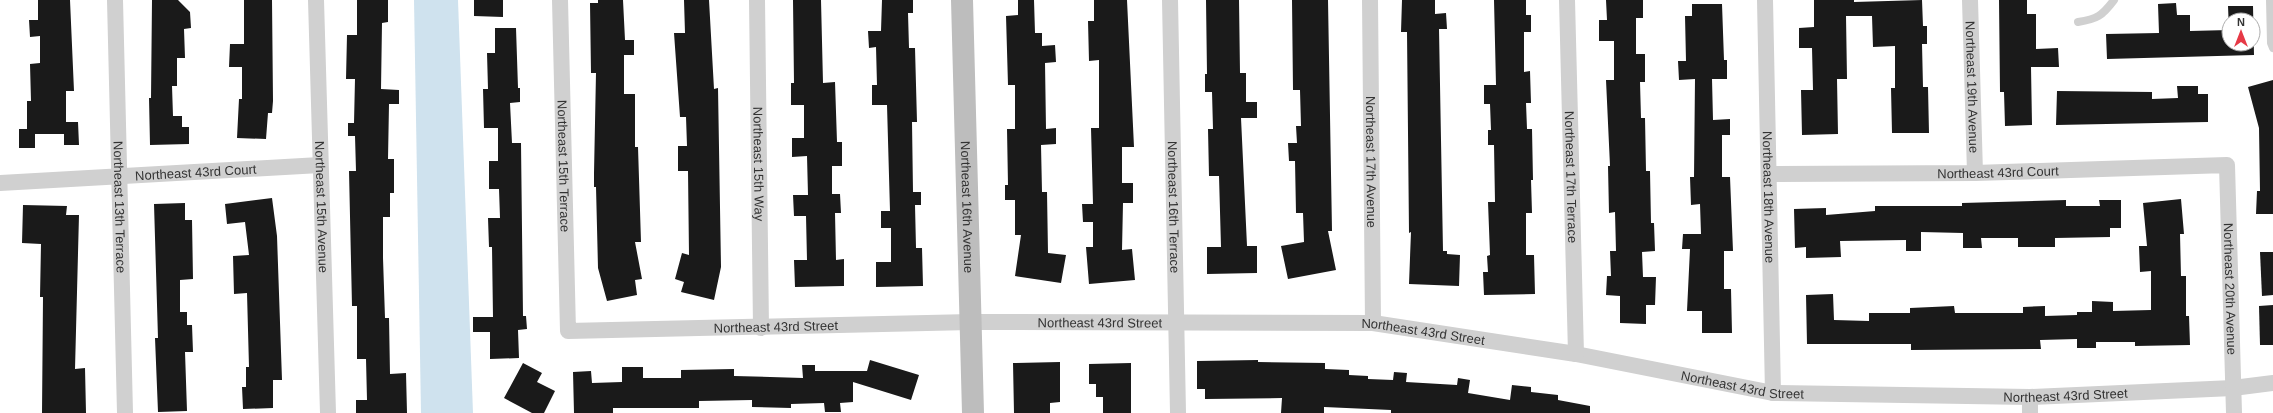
<svg xmlns="http://www.w3.org/2000/svg" width="2273" height="413" font-family="Arial,sans-serif">
	<style>
		.water { fill: #cfe2ee }
		.building { fill: #1a1a1a; fill-rule: evenodd }
		.lines { fill: none; stroke-linecap: round; stroke-linejoin: round }
		.lane { stroke: #d0d0d0; stroke-width: 8 }
		.street { stroke: #d0d0d0; stroke-width: 16 }
		.secondary { stroke: #bdbdbd; stroke-width: 22 }
		.labels { text-anchor: middle; dominant-baseline: central; stroke-width: 4; stroke-linejoin: round; paint-order: stroke }
		.street-label { font-size: 13px; fill: #333; stroke: #fff }
	</style>
	<rect width="100%" height="100%" fill="#fff"/>
	<polygon class="water" points="414,0 458,0 473,413 421,413"/>
	<g class="building">
		<polygon points="38,0 70,0 74,91 66,91 66,122 78,122 79,145 64,145 64,134 35,134 35,148 19,148 19,129 27,129 27,101 31,101 30,64 40,63 40,36 30,37 29,20 38,20"/>
		<polygon points="152,0 178,0 190,12 191,28 184,29 185,58 177,58 177,86 172,86 173,116 182,116 182,127 189,127 189,144 150,145 149,98 151,98"/>
		<polygon points="244,0 272,0 273,101 272,113 268,113 266,139 237,138 239,99 242,99 242,67 229,67 230,44 244,44"/>
		<polygon points="357,0 388,0 388,22 382,23 381,89 399,90 399,104 389,104 388,159 394,159 394,193 390,193 390,217 383,217 383,258 385,318 389,318 390,374 406,373 407,413 356,413 356,400 367,400 366,359 357,359 357,306 352,306 349,171 356,171 355,136 348,136 348,123 354,123 355,79 346,79 347,35 357,35"/>
		<polygon points="474,0 503,0 503,17 474,16"/>
		<polygon points="598,0 623,0 625,40 634,40 634,55 624,55 624,94 635,94 635,147 638,147 641,242 635,242 642,279 635,280 637,295 607,301 598,268 596,187 594,187 594,173 596,73 591,73 590,3 598,3"/>
		<polygon points="684,0 709,0 714,89 718,88 721,267 714,300 681,292 684,282 675,279 682,253 689,255 688,171 678,171 678,146 687,146 686,117 680,117 674,33 685,33"/>
		<polygon points="793,0 821,0 823,83 835,82 837,142 842,142 842,166 832,166 832,194 840,194 841,213 835,213 836,260 844,259 844,286 795,287 794,260 807,260 806,216 794,216 793,195 808,195 807,156 792,157 792,138 804,138 804,105 791,105 791,83 794,83"/>
		<polygon points="882,0 913,0 913,13 908,13 909,48 915,48 917,122 912,122 913,192 921,192 921,205 915,205 916,248 922,248 923,286 876,287 876,262 891,262 891,228 881,228 881,211 890,211 887,105 872,105 872,85 877,85 876,47 869,48 868,31 881,31"/>
		<polygon points="1018,0 1034,0 1035,33 1042,33 1042,46 1055,45 1056,62 1045,63 1046,129 1056,128 1056,144 1041,145 1042,192 1047,192 1048,253 1066,255 1061,283 1015,276 1021,235 1015,235 1015,200 1005,200 1005,185 1008,185 1007,129 1015,129 1015,85 1008,85 1006,16 1018,15"/>
		<polygon points="1094,0 1127,0 1134,147 1122,147 1122,183 1133,183 1133,203 1123,203 1122,250 1132,249 1135,280 1089,284 1086,247 1093,247 1093,222 1083,222 1082,204 1093,204 1091,128 1099,128 1099,60 1089,61 1088,21 1094,21"/>
		<polygon points="1206,0 1239,0 1240,73 1246,73 1246,102 1257,102 1257,118 1241,118 1247,246 1257,246 1257,273 1207,274 1207,247 1221,247 1219,176 1209,176 1208,129 1213,129 1212,92 1205,92 1205,74 1207,74"/>
		<polygon points="1292,0 1328,0 1332,231 1328,231 1336,270 1288,279 1281,246 1304,242 1303,213 1296,213 1295,161 1289,161 1288,143 1297,143 1296,126 1301,126 1300,90 1293,90"/>
		<polygon points="1402,0 1435,0 1435,14 1446,13 1447,29 1439,29 1443,251 1447,251 1447,254 1460,255 1459,286 1409,284 1411,232 1409,233 1407,32 1401,32"/>
		<polygon points="1494,0 1526,0 1526,15 1531,15 1531,32 1524,32 1524,72 1530,71 1531,103 1526,103 1527,129 1532,129 1533,180 1531,180 1532,213 1526,213 1526,255 1534,255 1535,294 1484,295 1483,272 1488,272 1487,256 1490,255 1488,202 1495,202 1494,145 1488,145 1488,130 1491,130 1490,104 1484,104 1484,85 1496,85"/>
		<polygon points="1606,0 1643,0 1643,18 1636,18 1636,54 1645,54 1645,82 1640,82 1641,118 1645,118 1646,171 1650,171 1651,223 1654,223 1655,251 1642,252 1643,277 1656,277 1655,305 1646,305 1646,324 1620,323 1620,296 1606,295 1607,276 1611,276 1610,251 1616,251 1615,212 1609,213 1608,166 1610,166 1606,80 1614,80 1614,41 1599,41 1599,20 1607,20"/>
		<polygon points="1814,0 1854,0 1854,2 1922,0 1923,26 1927,26 1927,44 1922,44 1923,87 1928,87 1929,133 1892,133 1891,88 1895,88 1895,46 1873,47 1872,16 1846,16 1847,79 1837,79 1838,134 1802,135 1801,90 1813,90 1812,48 1799,48 1799,28 1814,27"/>
		<polygon points="1999,0 2027,0 2027,14 2036,14 2036,49 2058,48 2059,67 2031,67 2032,125 2005,126 2004,92 2000,92"/>
		<path d="M2176,3L2177,15H2190V31L2229,30L2228,6H2253L2254,55L2107,59L2106,34L2159,33L2158,4ZM2229,20H2253V44H2229Z"/>
		<polygon points="1692,4 1722,4 1724,60 1727,60 1727,79 1712,79 1713,120 1730,119 1730,135 1722,135 1722,177 1730,177 1733,251 1724,251 1724,289 1731,289 1732,333 1702,333 1702,311 1687,311 1690,249 1682,249 1683,234 1701,234 1700,204 1691,205 1690,177 1694,177 1695,79 1679,80 1678,61 1686,61 1685,16 1692,16"/>
		<polygon points="495,28 516,28 518,88 520,88 520,102 510,103 512,143 521,143 523,316 526,316 527,329 518,330 519,358 490,359 490,332 473,332 473,317 493,317 492,247 489,247 488,218 500,218 499,189 489,189 489,161 498,161 498,128 484,128 483,89 488,89 487,53 495,53"/>
		<polygon points="2273,80 2273,214 2256,214 2257,191 2260,191 2259,128 2248,87"/>
		<polygon points="2177,86 2198,86 2198,94 2208,94 2208,122 2056,125 2057,91 2152,92 2152,99 2178,98"/>
		<polygon points="272,198 277,236 282,380 273,380 273,408 243,409 242,387 246,387 246,367 249,367 247,293 234,294 233,256 249,255 245,222 227,224 225,204"/>
		<polygon points="2181,199 2184,234 2180,234 2181,276 2186,276 2186,316 2189,316 2190,345 2135,346 2135,342 2096,342 2096,348 2077,348 2077,339 2040,340 2041,349 1911,350 1911,344 1807,344 1806,295 1833,294 1834,320 1869,321 1869,313 1910,313 1910,308 1954,306 1955,313 2023,313 2023,307 2045,306 2045,316 2077,315 2077,312 2092,312 2092,301 2113,302 2113,311 2151,310 2151,271 2140,272 2139,246 2147,246 2143,203"/>
		<polygon points="2066,200 2066,206 2100,206 2099,200 2121,200 2121,228 2110,228 2110,237 2055,238 2055,247 2018,247 2018,238 1981,238 1982,248 1963,248 1963,233 1921,232 1921,251 1906,251 1906,240 1840,241 1841,257 1806,258 1806,247 1795,248 1794,209 1826,208 1826,215 1875,211 1875,206 1962,206 1962,203"/>
		<polygon points="185,203 185,220 192,220 193,279 180,280 180,312 187,312 187,325 192,325 193,352 185,352 187,411 158,412 155,338 158,338 154,204"/>
		<polygon points="23,205 67,206 66,215 79,215 75,369 85,368 86,413 42,413 43,297 40,297 41,244 22,243"/>
		<polygon points="2260,252 2273,252 2273,295 2262,296"/>
		<polygon points="2273,305 2273,345 2260,345 2259,306"/>
		<polygon points="870,360 919,375 911,400 853,382 853,402 840,403 841,412 825,412 824,403 791,404 791,408 752,407 752,400 699,401 699,408 613,408 613,413 574,413 573,372 591,371 592,383 622,382 622,367 643,367 643,378 681,378 681,370 734,369 734,376 803,378 802,365 815,365 815,371 867,371"/>
		<polygon points="1258,360 1258,362 1325,363 1325,369 1349,370 1349,375 1368,376 1368,379 1393,380 1394,372 1407,373 1406,382 1457,385 1458,378 1470,380 1468,393 1510,400 1512,385 1531,387 1531,392 1558,395 1558,400 1590,406 1590,413 1391,413 1391,410 1324,407 1324,413 1281,413 1282,398 1205,399 1205,389 1197,389 1197,361"/>
		<polygon points="1060,362 1060,402 1050,403 1050,413 1014,413 1013,363"/>
		<polygon points="523,363 542,373 537,382 555,391 544,413 532,413 504,398"/>
		<polygon points="1131,363 1131,413 1103,413 1103,397 1096,397 1096,384 1089,384 1089,364"/>
	</g>
	<g class="lines">
		<g class="lane">
			<polyline points="2270,0 2271,43 2273,48"/>
			<path d="M2078,22C2097,19 2102,16 2114,0"/>
		</g>
		<g class="street">
			<path id="s1" d="M115,0L125,413"/>
			<path id="s2" d="M316,0L328,413"/>
			<path id="s3" d="M560,0L568,331L971,322L1373,323L1576,354L1773,393L2030,397L2233,388L2273,383"/>
			<path id="s4" d="M757,0L761,328"/>
			<path id="s5" d="M1170,0L1178,413"/>
			<path id="s6" d="M1370,0L1373,323"/>
			<path id="s7" d="M1567,0L1576,354"/>
			<path id="s8" d="M1765,0L1773,393"/>
			<path id="s9" d="M1970,0L1975,173"/>
			<path id="s10" d="M1769,174L1975,173L2227,165L2234,413"/>
			<path id="s11" d="M0,183L320,165"/>
			<polyline points="2030,397 2030,413"/>
		</g>
		<path class="secondary" id="s12" d="M962,0L973,413"/>
	</g>
	<g class="labels">
		<g class="street-label">
			<text stroke="none"><textPath href="#s9" startOffset="87">Northeast 19th Avenue</textPath></text>
			<text stroke="none"><textPath href="#s6" startOffset="162">Northeast 17th Avenue</textPath></text>
			<text stroke="none"><textPath href="#s4" startOffset="164">Northeast 15th Way</textPath></text>
			<text stroke="none"><textPath href="#s3" startOffset="166">Northeast 15th Terrace</textPath></text>
			<text stroke="none"><textPath href="#s11" startOffset="196">Northeast 43rd Court</textPath></text>
			<text stroke="none"><textPath href="#s10" startOffset="229">Northeast 43rd Court</textPath></text>
			<text stroke="none"><textPath href="#s7" startOffset="177">Northeast 17th Terrace</textPath></text>
			<text stroke="none"><textPath href="#s8" startOffset="197">Northeast 18th Avenue</textPath></text>
			<text stroke="none"><textPath href="#s12" startOffset="207">Northeast 16th Avenue</textPath></text>
			<text stroke="none"><textPath href="#s5" startOffset="207">Northeast 16th Terrace</textPath></text>
			<text stroke="none"><textPath href="#s1" startOffset="207">Northeast 13th Terrace</textPath></text>
			<text stroke="none"><textPath href="#s2" startOffset="207">Northeast 15th Avenue</textPath></text>
			<text stroke="none"><textPath href="#s10" startOffset="582">Northeast 20th Avenue</textPath></text>
			<text stroke="none"><textPath href="#s3" startOffset="863">Northeast 43rd Street</textPath></text>
			<text stroke="none"><textPath href="#s3" startOffset="539">Northeast 43rd Street</textPath></text>
			<text stroke="none"><textPath href="#s3" startOffset="1187">Northeast 43rd Street</textPath></text>
			<text stroke="none"><textPath href="#s3" startOffset="1511">Northeast 43rd Street</textPath></text>
			<text stroke="none"><textPath href="#s3" startOffset="1835">Northeast 43rd Street</textPath></text>
		</g>
	</g>
	<g transform="translate(2241 32)"><circle r="19" fill="#ffffff" stroke="#adadad"/>
	<path d="M0-3L7 15L0 10L-7 15Z" fill="#e63946"/>
	<text y="-6" font-size="11" font-weight="bold" text-anchor="middle" fill="#333333">N</text>
	</g>
</svg>
